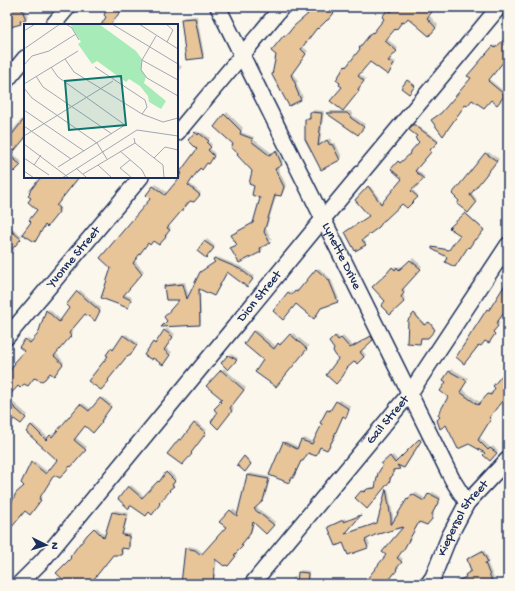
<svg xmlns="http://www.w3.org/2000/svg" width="515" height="591" font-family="'Gochi Hand',sans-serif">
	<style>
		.shadow { fill: #0003 }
		.building { fill: #e7c599; stroke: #1b2f5e }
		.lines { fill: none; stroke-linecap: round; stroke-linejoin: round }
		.minor-casing { stroke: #1b2f5e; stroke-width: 18 }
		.minor { stroke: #fbf7ec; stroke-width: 15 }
		.labels { text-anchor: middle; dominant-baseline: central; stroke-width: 3; stroke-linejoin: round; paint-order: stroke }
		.street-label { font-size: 13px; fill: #1b2f5e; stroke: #fbf7ec }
		.inset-road { fill: none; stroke: #a1a7b3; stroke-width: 1 }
		.view { fill: #0f766e; fill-opacity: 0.15; stroke: #0f766e; stroke-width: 2 }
		.inset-edge { fill: none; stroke: #1b2f5e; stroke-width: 2 }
	</style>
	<rect width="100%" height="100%" fill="#fbf7ec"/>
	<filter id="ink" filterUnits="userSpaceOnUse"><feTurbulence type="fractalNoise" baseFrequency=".025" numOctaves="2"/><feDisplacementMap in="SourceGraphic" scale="8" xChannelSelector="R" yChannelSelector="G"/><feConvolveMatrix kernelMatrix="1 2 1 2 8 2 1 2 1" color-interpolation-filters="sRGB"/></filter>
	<g filter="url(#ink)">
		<g class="shadow">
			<polygon points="7,7 24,7 28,17 26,19 22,20 21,23 13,25 11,28 7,30"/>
			<polygon points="109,7 131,7 127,11 123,8 110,24 112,25 102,25 108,17"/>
			<polygon points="133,7 140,7 138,10"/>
			<polygon points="314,7 338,7 318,27 302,46 308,51 292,72 298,82 296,83 303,97 301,99 289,105 277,54 273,51 285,35 287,33 289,35 309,14"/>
			<polygon points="396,7 435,7 429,15 438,25 432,33 408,17 402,21 386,38 398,48 390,59 396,62 390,72 388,74 370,60 359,74 366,79 360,86 361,88 345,107 344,86 372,33 374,31 375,32 386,19 383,17 391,8 394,10"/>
			<polygon points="197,16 204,55 202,57 182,20 184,17"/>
			<polygon points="508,32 508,55 489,79 506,93 497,103 491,99 473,98 465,104 443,112 472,77 493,46 495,45 497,48 504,42 506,33"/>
			<polygon points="177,63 182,67 177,72"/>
			<polygon points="409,80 415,85 409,93 402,88"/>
			<polygon points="314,110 324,111 320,145 330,138 332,144 335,142 342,157 340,160 306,139 306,119 308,117 311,117 311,113"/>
			<polygon points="25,111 25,137 12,153 22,162 14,170 7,164 7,127 12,131 24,117 23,115"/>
			<polygon points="330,111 350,111 352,113 353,116 365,124 358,133 328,113"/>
			<polygon points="227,112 243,128 241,132 254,137 253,139 272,153 278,149 283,162 277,166 286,185 283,193 281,195 277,194 266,229 272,239 262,246 263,249 260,252 231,248 237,244 232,235 235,233 254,222 261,197 255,186 253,170 240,153 235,143 225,115"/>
			<polygon points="415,124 439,140 430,148 431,150 416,169 425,177 412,189 418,195 407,207 402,203 363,238 366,243 356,250 370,216 357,200 370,186 383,203 403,179 392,169 400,161 401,162 412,153 420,141 418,136 410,130"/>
			<polygon points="197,131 201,134 202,132 210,138 208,141 212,144 210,148 215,154 211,160 200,167 189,183 201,193 196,199 190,199 168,225 171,228 166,234 168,235 161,241 153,240 148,242 134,260 144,271 124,294 132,297 130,304 128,306 102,297 152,199 147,195 156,184 168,193 182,177 198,148 195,133"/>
			<polygon points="488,152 499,159 471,192 477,200 466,213 484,229 476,239 475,238 448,257 433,248 434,247 450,250 462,235 451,228 467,212 458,204 486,154"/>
			<polygon points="42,177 79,177 57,203 60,206 59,207 61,209 49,224 46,224 37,238 33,222 38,210"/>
			<polygon points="11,227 22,236 12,248 15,250 7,259 7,232"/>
			<polygon points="207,239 215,246 208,255 199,251"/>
			<polygon points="217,257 242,267 254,276 249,284 228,271 216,293 214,295 200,289 201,322 199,324 169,321 181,299 165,286 167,284 185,282 189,297 216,262 215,259"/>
			<polygon points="413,258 422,266 403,287 405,290 403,294 405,299 390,314 387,301 393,268 395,266 397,268 400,266 402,268"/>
			<polygon points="319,268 331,279 339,299 337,301 322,306 314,318 289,293 291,291 294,293 298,289 299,291"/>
			<polygon points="508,284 508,306 497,322 500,323 491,334 488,310 490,308 491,308"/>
			<polygon points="80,290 101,308 97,317 85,313 70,331 73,333 56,353 64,362 56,373 50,372 34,377 18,385 7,396 7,380 25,351 20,347 28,338 33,341 38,335 47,311 49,309 61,320 70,308 78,292"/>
			<polygon points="415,313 425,324 430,322 435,328 429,336 421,337 419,343 409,320"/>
			<polygon points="167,328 175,334 166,348 172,352 165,362 154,343 156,341 157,342"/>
			<polygon points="256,330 277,347 281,342 283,343 293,333 309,346 278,383 254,332"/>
			<polygon points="126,334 138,343 131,353 128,354 109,378 110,378 101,389 109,356 108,355 114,347 115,348"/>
			<polygon points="374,334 375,337 361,349 366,355 358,362 355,359 349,365 345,372 338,381 339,359 335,349 330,342 337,335 340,339 343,336 353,346"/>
			<polygon points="231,354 238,358 228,368 222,363"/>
			<polygon points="224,368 246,388 231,405 234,408 220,425 219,413 223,398 208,385"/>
			<polygon points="452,369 468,378 462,389 481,403 491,392 493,393 508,370 508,404 502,400 490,416 492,417 479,437 491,448 493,446 498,451 490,460 487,453 446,423 441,417 449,396 447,382 450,371"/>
			<polygon points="7,397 28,415 23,421 14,418 7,426"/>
			<polygon points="103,397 112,405 102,418 104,419 95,429 85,425 75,437 87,447 73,463 55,474 40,496 42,497 32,511 25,509 9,530 10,531 7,535 7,503 9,501 12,504 25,486 22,483 32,463 34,461 48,472 58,460 31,426 33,424 49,438 53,433 55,436 83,403 92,410"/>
			<polygon points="339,400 351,406 348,415 346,417 344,415 335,434 337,434 330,447 327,449 321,446 318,453 316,455 308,452 305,458 303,460 302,460 295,475 292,477 289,482 284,443 286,441 299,447 302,440 304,438 314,442 324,424 322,423 328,410 331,408 333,409"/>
			<polygon points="197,422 207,430 192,450 193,451 182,464 179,440 182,437 183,439"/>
			<polygon points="422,437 423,438 406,465 404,467 402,466 399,468 395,469 395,472 392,475 392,478 369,505 361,492 364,489 367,491 370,487 377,487 384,465 382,464 393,455 398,461"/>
			<polygon points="245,456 251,462 244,470 238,465"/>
			<polygon points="169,471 176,478 174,482 175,483 170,488 171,489 161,500 162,501 154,512 131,504 129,508 120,499 131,485 145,497 159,482 161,480 162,480"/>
			<polygon points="250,473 270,477 265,498 255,506 275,522 266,533 254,522 252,531 243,542 244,543 236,553 237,554 230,563 217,559 214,584 182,584 186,549 189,546 197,548 203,553 227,527 221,522 233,509 239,514 247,476"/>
			<polygon points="388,488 393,515 393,524 408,500 415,492 426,499 428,495 433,492 441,497 434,511 434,516 429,521 420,521 406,546 398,555 403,559 397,566 399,567 387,582 376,584 366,584 387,555 406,525 375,534 367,538 370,545 367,547 344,542 329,527 332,525 345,518 346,520 361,515 344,534 379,522 387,490"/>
			<polygon points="115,510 129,513 123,533 131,534 130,546 128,548 123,547 123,552 121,554 113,554 89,584 70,584 73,558 88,536 97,527 106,536 113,513"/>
			<polygon points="7,535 13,540 7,547"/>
			<polygon points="484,550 489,559 487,562 494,578 484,584 457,584 461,579 467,577 472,571 468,559 470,557"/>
			<polygon points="301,570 309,571 309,583 316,584 291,584 292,579 294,577 299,577 299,573"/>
		</g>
		<g class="building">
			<polygon points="7,7 21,7 26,20 20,21 21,24 7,28"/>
			<polygon points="102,7 124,7 110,25 101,25 106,17 104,15 106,11"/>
			<polygon points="299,7 339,7 328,20 327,20 318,29 317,28 301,49 306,54 291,75 296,85 295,86 301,100 289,106 272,75 276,55 271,51 284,35 286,36 294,26 308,14"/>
			<polygon points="395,7 436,7 427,18 436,28 429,36 408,18 404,23 402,22 396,30 395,29 385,41 397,51 388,61 394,64 388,75 370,62 358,76 364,81 358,89 359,91 343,111 330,101 342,87 339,85 340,83 336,80 345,66 346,67 360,49 359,48 372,32 373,33 384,19 382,17 388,9 391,12"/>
			<polygon points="195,18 203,58 186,60 181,19"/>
			<polygon points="508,36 508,56 488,81 505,95 497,105 491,100 484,108 472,100 467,106 465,105 443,136 431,120 441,113 471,78 467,76 493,46 495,48"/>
			<polygon points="407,80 415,86 409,94 401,88"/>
			<polygon points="310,112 322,113 318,146 327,140 330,145 332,144 340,160 321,170 305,139 305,119 310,119"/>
			<polygon points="326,113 347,113 350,116 351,118 364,127 358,135"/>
			<polygon points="224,114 241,131 240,134 253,139 251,141 269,155 276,151 282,165 275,169 284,187 281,196 275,195 264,232 270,243 260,248 261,252 239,263 230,248 237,245 231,235 253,223 260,198 252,195 254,186 249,184 252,171 237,155 238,153 231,148 233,144 214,127"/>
			<polygon points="25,118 25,138 10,156 21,165 14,172 7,165 7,141"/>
			<polygon points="413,124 438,142 430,150 431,152 415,171 424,179 411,191 418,197 407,208 402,204 385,220 384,220 379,227 362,240 366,245 355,251 345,232 369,216 355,200 368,186 381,204 402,179 391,169 398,161 400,163 411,153 411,151 419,142 415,138 417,136 409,130"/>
			<polygon points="195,132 198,135 199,133 209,141 207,143 211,147 208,150 214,156 209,164 207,163 202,170 200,168 188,185 200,195 194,202 190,201 167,228 170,230 165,236 166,237 159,245 153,241 150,245 148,243 133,263 142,274 123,296 131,300 128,308 101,298 111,268 100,258 150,199 146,195 153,186 165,195 180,177 179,176 182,173 180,172 197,149 188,140"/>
			<polygon points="485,153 497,161 470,195 476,203 468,213 457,204 459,201 452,194"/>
			<polygon points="41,177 79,177 56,206 59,208 58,210 59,212 47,227 45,225 35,242 22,234 31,222 29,220 37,210 28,202 31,198 28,196 30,193 29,192"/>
			<polygon points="465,213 484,230 476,240 475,239 469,248 468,247 455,267 445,262 447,257 432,249 432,247 449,250 453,244 460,235 449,228"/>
			<polygon points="7,227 21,239 7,255"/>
			<polygon points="204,241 214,248 206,258 197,251"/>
			<polygon points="214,258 240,269 253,279 247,287 227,272 214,296 199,289 200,325 161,327 167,321 164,317 179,300 166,300 164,286 183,284 187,299 200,272 215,262 213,260"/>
			<polygon points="410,260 421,269 402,290 404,293 401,297 404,302 390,315 381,306 385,301 372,287 387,273 392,267 395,270 397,267 399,270"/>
			<polygon points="316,269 329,280 338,302 321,308 314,319 296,304 283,320 273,311 288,292 292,295 295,291 297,292"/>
			<polygon points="508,280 508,307 496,324 498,326 493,332 495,334 489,343 485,341 481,346 479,345 464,364 456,357 487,309 489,310"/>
			<polygon points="77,291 100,311 95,321 85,314 69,333 71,336 54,356 63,364 54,376 50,373 45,379 42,381 34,378 28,386 24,384 20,388 18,386 7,398 7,375 15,363 14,362 24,351 19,347 25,339 30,343 38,334 46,310 59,322 69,308 66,305"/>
			<polygon points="414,313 424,325 429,322 435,330 428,338 421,338 420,344 407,343 408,320"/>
			<polygon points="164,330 173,337 164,350 170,355 163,365 153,358 152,360 144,355 153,342 155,344"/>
			<polygon points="253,331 274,349 278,343 280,345 290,334 307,349 276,387 255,372 263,360 244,344"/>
			<polygon points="123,335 137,345 130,356 128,355 108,380 109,381 101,390 88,381 108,356 106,355 111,348 113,350"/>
			<polygon points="335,336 338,340 341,338 350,348 371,336 373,340 360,352 364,357 357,364 355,361 347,368 343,376 336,384 326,375 338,359 333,351 334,349 329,342"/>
			<polygon points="228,355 237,360 228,370 221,363"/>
			<polygon points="508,368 508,407 502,401 489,418 491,419 478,440 488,450 490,448 497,453 490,461 483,455 485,453 469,444 458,449 446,425 440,429 437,420 440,417 438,415 448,397 440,391 446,382 443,380 449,371 467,381 460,392 478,405 488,394 491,395 495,388 493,386"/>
			<polygon points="221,370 244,390 230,408 232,411 218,429 211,422 217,413 214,409 221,402 219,401 222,399 206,386"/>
			<polygon points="100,398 111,407 101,421 102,422 93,433 85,426 74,440 86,450 71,467 70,466 60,478 54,475 39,499 41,500 30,515 25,511 7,533 7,504 10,506 16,493 24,486 21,483 31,462 46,474 57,460 26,432 31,425 46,440 50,435 52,437 80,404 89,411"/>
			<polygon points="7,401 26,418 21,424 14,419 7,427"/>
			<polygon points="336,401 349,409 346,418 343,416 334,436 335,436 327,450 320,447 316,456 308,453 303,461 301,461 293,478 291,478 289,483 269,475 283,442 297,449 301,440 312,444 322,424 320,423 327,410 330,411"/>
			<polygon points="194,423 206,433 191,453 192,454 182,465 167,454 179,439 181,440"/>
			<polygon points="419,439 421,441 404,468 397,465 400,469 393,470 393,475 390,478 390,481 367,509 355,498 361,491 364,492 367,489 375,488 378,473 383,465 381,464 390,456 395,463"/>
			<polygon points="244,456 251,464 245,472 237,465"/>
			<polygon points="166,472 175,481 172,485 174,486 169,490 170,491 159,503 160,504 152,515 149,512 146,516 130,505 129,509 118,499 128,486 142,498 158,481 159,482"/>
			<polygon points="247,475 269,479 263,501 254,509 274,525 266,534 253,522 250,534 241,545 243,546 234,555 236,556 228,566 225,565 224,566 215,559 213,584 181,584 185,548 195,550 201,555 226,527 219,522 230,510 237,516"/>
			<polygon points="386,489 391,518 391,525 407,499 408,500 412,494 424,501 428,494 429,495 430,494 440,499 432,514 432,519 427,525 419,522 404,549 397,558 402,562 396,569 397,570 386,584 363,584 386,555 382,552 403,527 375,535 365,540 368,548 348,555 343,543 336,546 328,527 343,520 344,522 361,515 345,534 377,523"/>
			<polygon points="112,512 127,515 122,535 129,536 129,549 121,548 122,555 113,555 90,584 68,584 56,573 71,558 70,557 80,543 81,543 87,535 94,528 104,538"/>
			<polygon points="482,551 488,562 485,563 492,581 486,584 451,584 466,577 465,575 471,571 467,559"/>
			<polygon points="298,572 308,573 307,584 297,584"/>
		</g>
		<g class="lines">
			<defs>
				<g id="minor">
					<path id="s1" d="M218,7L452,479L467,503"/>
					<polyline points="53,25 68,7"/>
					<polyline points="7,80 25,58"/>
					<polyline points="177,133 282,7"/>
					<path id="s2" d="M7,337L141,177"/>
					<path id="s3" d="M19,584L43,560L323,219L499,7"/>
					<path id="s4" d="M252,584L410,393L508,245"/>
					<path id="s5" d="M428,584L433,577L449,537L467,503L508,459"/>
				</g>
			</defs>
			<use href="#minor" class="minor-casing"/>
			<use href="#minor" class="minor"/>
		</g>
	</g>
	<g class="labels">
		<g class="street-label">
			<text stroke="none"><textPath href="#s1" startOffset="278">Lynette Drive</textPath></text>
			<text stroke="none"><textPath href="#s2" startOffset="104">Yvonne Street</textPath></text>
			<text stroke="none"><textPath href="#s3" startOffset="375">Dion Street</textPath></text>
			<text stroke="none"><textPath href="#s4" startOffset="213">Gail Street</textPath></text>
			<text stroke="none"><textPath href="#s5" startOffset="75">Kiepersol Street</textPath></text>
		</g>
	</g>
	<g transform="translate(24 24)">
		<rect width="154" height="154" fill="#fbf7ec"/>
		<path d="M46,0H75L112,27L118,35L117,45L122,53L120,59L142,77L137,85L125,78L124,72L116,62L105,55L102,58L73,37L68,40L54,20L57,18Z" fill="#a7ecb8"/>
		<path class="inset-road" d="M42,0L48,4L55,16M88,0L154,40M115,0L154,25M142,0L149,6L143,18M0,7L11,0M132,12L118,36L117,46L123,54L154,72M0,25L36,0M41,35L50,48L118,90L139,98L154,94M118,36L154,56M0,41L8,32L25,27L52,10M27,43L34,53L101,101L34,143M71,43L121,76L123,83L118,90M12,52L19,63L88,110M0,60L54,27M0,64L8,74L73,119L83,135M0,86L60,127M0,102L47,135M0,112L89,57M110,114L111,119L139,141L140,154M0,120L45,154M96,127L118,146L122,154M0,134L25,151M130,134L141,123L154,126M106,136L96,144L108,154M10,141L17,131M74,141L88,154M52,144L63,154M0,147L10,154M59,150L111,119M38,154L113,106L154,112"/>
		<path class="view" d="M97,52L102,101L45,106L41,57Z"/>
		<rect width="154" height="154" class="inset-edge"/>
	</g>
	<rect width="515" height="591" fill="none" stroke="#fbf7ec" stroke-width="24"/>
	<rect x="12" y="12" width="491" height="567" fill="none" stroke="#1b2f5e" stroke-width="1.5" filter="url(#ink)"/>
	<g transform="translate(46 545) rotate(95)" stroke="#fbf7ec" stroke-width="3" paint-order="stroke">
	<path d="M0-3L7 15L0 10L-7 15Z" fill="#1b2f5e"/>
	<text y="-6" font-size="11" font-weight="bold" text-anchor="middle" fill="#1b2f5e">N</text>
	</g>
</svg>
